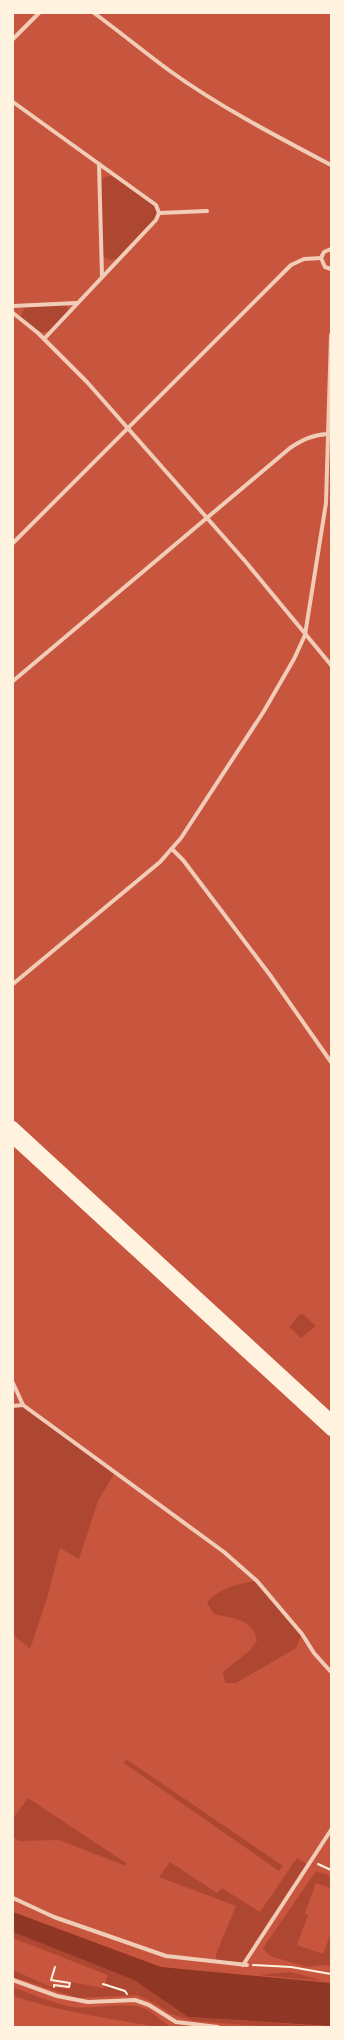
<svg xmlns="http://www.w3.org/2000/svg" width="344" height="2040" font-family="'Archivo Narrow',sans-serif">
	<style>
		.green { fill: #ae4732 }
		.water { fill: #8f3625 }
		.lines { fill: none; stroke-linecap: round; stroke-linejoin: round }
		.path { stroke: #fff3e0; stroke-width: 2 }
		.minor { stroke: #f1ccb7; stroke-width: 4 }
		.primary { stroke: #fff3e0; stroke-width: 10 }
	</style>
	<rect width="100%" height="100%" fill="#c8553d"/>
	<g class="green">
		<polygon points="110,176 117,177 156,205 158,216 120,258 110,260 101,256 100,184 103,178"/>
		<polygon points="65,304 69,311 53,330 38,333 20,318 26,305"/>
		<polygon points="300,1314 303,1314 316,1326 301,1338 289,1327"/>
		<polygon points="23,1405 115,1472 98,1501 79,1559 60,1548 47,1598 30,1649 13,1635 13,1406"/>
		<path d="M257,1581L302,1634L296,1648L236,1683H225L223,1672L249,1651L257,1641C253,1618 233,1619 214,1614L207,1603C217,1589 240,1583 257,1581Z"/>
		<polygon points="126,1759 283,1866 279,1871 124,1763"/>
		<polygon points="28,1798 126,1863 126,1866 59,1840 19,1841 13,1837 13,1818"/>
		<polygon points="297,1858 308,1865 243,1964 216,1963 216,1954 236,1906 159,1877 170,1862 217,1893 222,1888 260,1912"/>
		<polygon points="316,1871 331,1876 331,1888 316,1883 305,1913 308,1915 297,1945 323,1954 331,1933 331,1966 320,1965 307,1967 270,1956 263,1948"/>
		<polygon points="13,1932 134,1980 188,2017 331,2027 271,2027 193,2021 170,2014 158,2005 137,1995 78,1998 13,1977 13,1970 51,1987 70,1989 71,1982 104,1988 108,1975 13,1938"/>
		<polygon points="290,1972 324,1981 259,1975"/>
		<path d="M13,1987C32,1994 52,2003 72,2007C95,2010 126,2000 146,2009C152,2012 163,2022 171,2027H157C109,2018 60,2012 13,1996Z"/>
	</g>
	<polygon class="water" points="13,1912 161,1967 331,1983 331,2026 188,2017 134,1980 13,1932"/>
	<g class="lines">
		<g class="path">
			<polyline points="318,1864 331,1870"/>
			<polyline points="253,1965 291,1967 331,1974"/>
			<polyline points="103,1984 125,1991 127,1994"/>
			<polyline points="54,1987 54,1985 69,1987 70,1983 51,1980 55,1967"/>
		</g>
		<g class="minor">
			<path d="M94,13C120,32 144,52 170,71C220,107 276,136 331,165"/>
			<polyline points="13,39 39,13"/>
			<polyline points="13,102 156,205 159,213 156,220 44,339"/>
			<polyline points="99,164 102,276"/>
			<polyline points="159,213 207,211"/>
			<polyline points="331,249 324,252 321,258 325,267 331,269"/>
			<polyline points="13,306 76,303"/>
			<polyline points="13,313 38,333 87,382 245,561 331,665"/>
			<polyline points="13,543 291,265 304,259 321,258"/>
			<path d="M13,681L290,448C302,440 312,435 327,434"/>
			<polyline points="172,849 183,860 270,975 331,1062"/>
			<polyline points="13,984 160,862 181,838 264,711 294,659 305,635 326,503 331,335"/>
			<polyline points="13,1383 23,1405 224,1552 257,1581 302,1634 314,1653 331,1672"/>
			<polyline points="13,1406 23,1405"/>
			<polyline points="13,1898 54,1917 166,1956 247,1965"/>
			<polyline points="243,1965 331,1830"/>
			<polyline points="13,1980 57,1996 88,2002 135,2000 149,2005 176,2022 218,2027"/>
		</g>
		<g class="primary">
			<polyline points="13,1126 331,1419"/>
			<polyline points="13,1139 331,1431"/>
		</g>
	</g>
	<rect width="344" height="2040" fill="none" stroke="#fff3e0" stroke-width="28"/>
</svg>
